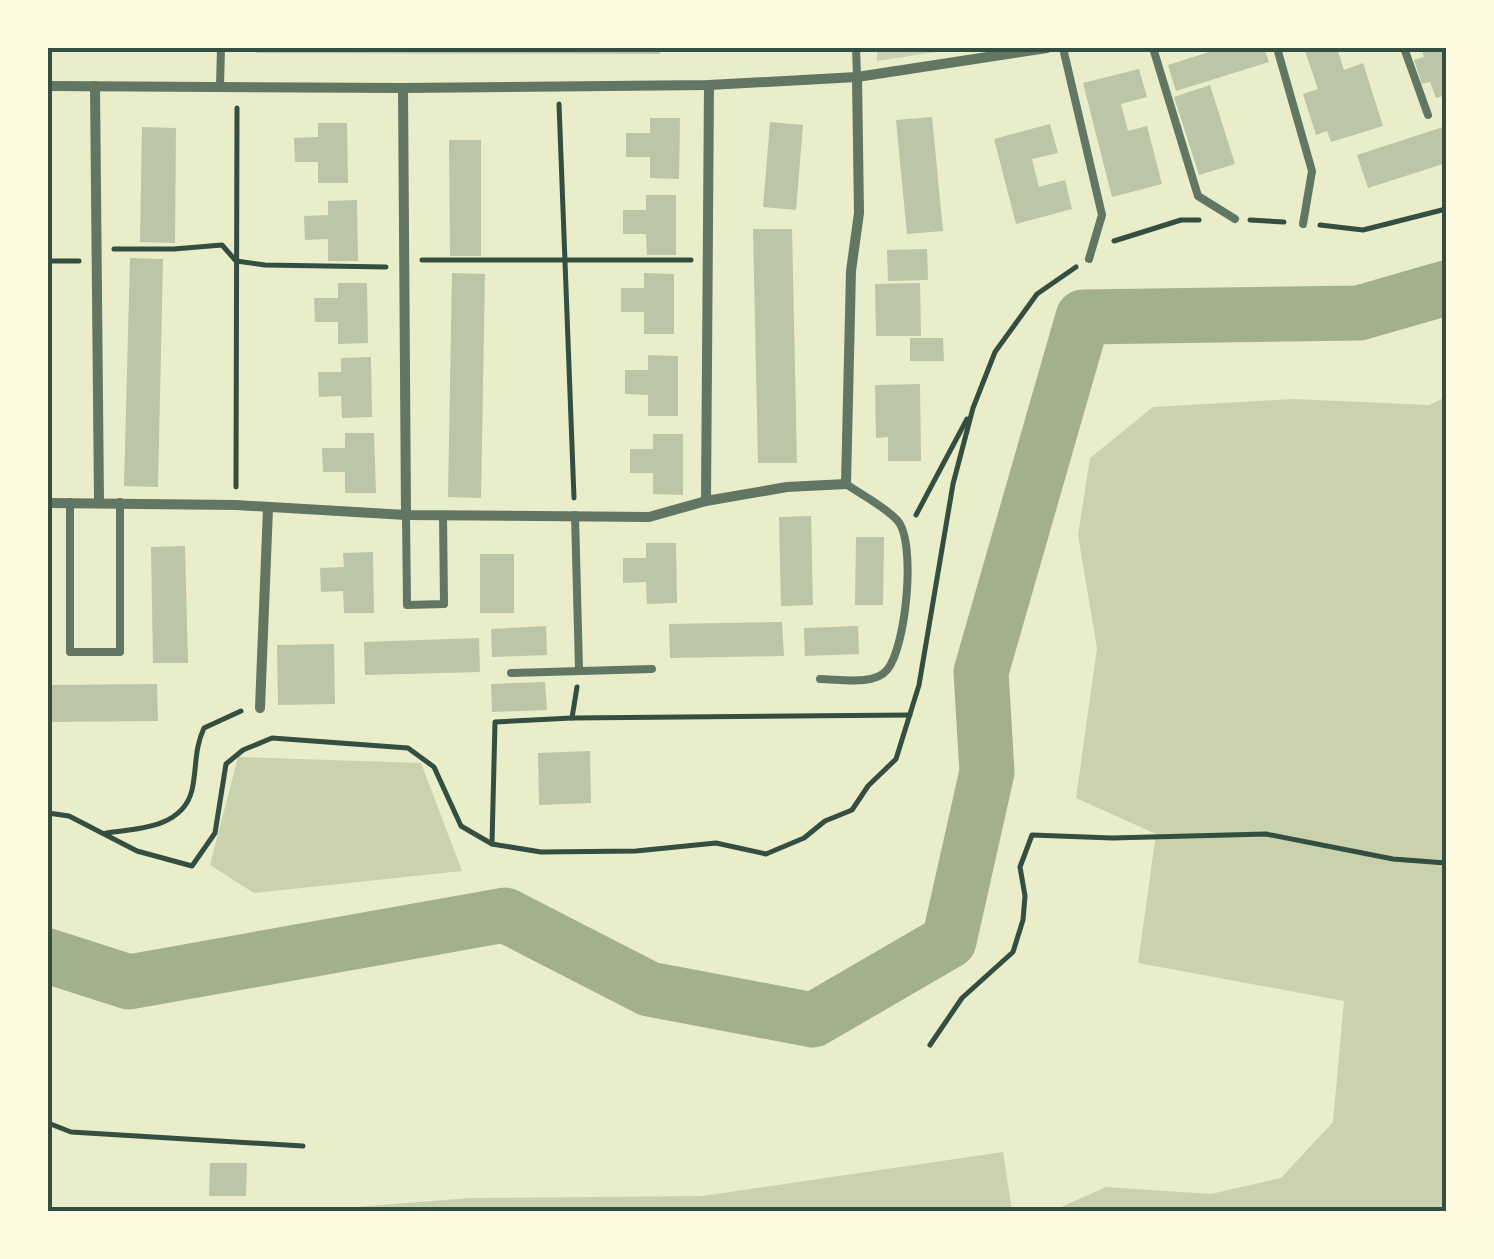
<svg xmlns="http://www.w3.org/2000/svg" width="1494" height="1259" font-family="Spectral,serif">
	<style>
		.green { fill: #cad2ad }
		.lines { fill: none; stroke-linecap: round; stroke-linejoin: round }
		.river { stroke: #a3b18a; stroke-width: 55 }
		.building { fill: #bcc5a7 }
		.path { stroke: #344e41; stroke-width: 5 }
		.service { stroke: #617663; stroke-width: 8 }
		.minor { stroke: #617663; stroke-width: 10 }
		.neatline { fill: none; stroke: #344e41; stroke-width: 4 }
	</style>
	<rect width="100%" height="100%" fill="#e9edc9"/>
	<g class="green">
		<polygon points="877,48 962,48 877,61"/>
		<polygon points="1446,397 1446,1211 1050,1212 1106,1187 1211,1194 1281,1178 1333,1122 1344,1001 1138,963 1156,834 1076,798 1097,648 1078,535 1090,458 1153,407 1294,399 1429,405"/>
		<polygon points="238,757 421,763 462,871 254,893 210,865"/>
		<polygon points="1003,1152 1012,1211 306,1211 470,1198 703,1196"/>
	</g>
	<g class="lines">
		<polyline class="river" points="48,956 129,982 505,915 649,989 813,1020 949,941 987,772 981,672 1083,317 1359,313 1446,288"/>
	</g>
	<g class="building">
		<polygon points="255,48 658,48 660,54 256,53"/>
		<polygon points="1222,48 1264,48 1269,62 1176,91 1168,65"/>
		<polygon points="1304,48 1337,48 1344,70 1363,63 1383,126 1331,142 1327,131 1316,135 1303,94 1318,89"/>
		<polygon points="1421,48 1446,48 1446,95 1436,98 1430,82 1422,84 1414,60 1424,57"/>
		<polygon points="1139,69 1147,97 1121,104 1128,131 1147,126 1162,184 1112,197 1083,83"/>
		<polygon points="1210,85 1235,164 1199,175 1174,97"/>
		<polygon points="932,117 943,231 907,234 896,120"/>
		<polygon points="650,118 680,118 679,179 650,178 650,157 626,157 626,133 650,133"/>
		<polygon points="770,122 803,125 796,210 763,207"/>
		<polygon points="318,123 347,123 348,183 318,183 318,162 295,162 294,138 318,137"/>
		<polygon points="1050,124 1058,153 1032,159 1039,187 1065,180 1072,209 1016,224 994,139"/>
		<polygon points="1446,126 1446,163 1368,188 1357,155"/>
		<polygon points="142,127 176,128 175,243 140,242"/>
		<polygon points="449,140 481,140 481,256 450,256"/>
		<polygon points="646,195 676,195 676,255 647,255 646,234 623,234 623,210 646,210"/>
		<polygon points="357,200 358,261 328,261 328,239 305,240 304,216 328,215 328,201"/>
		<polygon points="753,229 792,229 797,463 758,463"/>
		<polygon points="927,249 928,280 888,281 887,250"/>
		<polygon points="130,258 163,259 158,487 124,486"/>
		<polygon points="452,273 485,274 481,498 448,497"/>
		<polygon points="644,273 674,274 674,334 644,334 644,312 621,312 621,288 644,288"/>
		<polygon points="338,283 367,283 368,343 338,344 338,322 315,322 314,298 338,298"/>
		<polygon points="920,283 921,336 876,336 875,284"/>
		<polygon points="910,338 943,338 944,361 910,361"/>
		<polygon points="648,355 678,356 678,416 648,416 648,395 625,394 625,370 648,370"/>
		<polygon points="371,357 372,417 342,418 341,396 319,397 318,372 341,372 341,358"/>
		<polygon points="920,384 921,461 888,461 888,437 876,438 875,385"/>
		<polygon points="345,433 374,433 376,493 345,493 345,472 323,472 322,448 345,448"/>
		<polygon points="653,434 683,434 683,495 653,494 653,473 630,473 630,449 653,449"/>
		<polygon points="811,516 813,605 781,606 779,517"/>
		<polygon points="856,537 884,537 883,605 855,605"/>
		<polygon points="646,543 676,543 677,603 647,604 646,582 623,583 623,558 646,558"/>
		<polygon points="185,546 188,663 153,663 151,547"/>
		<polygon points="373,552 374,613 344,613 343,591 321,592 320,568 344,567 343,553"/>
		<rect x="480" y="554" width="34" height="59"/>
		<polygon points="782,622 784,656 670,658 669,624"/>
		<polygon points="546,626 547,655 492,657 491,629"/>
		<polygon points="858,626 859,654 805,656 804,628"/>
		<polygon points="479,638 480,672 365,675 364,642"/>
		<polygon points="334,644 335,704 278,705 277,645"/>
		<polygon points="545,682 547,710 492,712 491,684"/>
		<polygon points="157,684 158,721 48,722 48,685"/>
		<polygon points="590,751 591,803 539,805 538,753"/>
		<polygon points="210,1163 247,1163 246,1196 209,1196"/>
	</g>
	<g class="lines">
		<g class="path">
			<polyline points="559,104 574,498"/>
			<polyline points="1250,220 1284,222"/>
			<polyline points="1320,225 1363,230 1446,209"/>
			<polyline points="1114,241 1181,220 1199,220"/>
			<polyline points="114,249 174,249 222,245 236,261 265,265 386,267"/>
			<polyline points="422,260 691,260"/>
			<polyline points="48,261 79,261"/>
			<polyline points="236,487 237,108"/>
			<polyline points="916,515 967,419"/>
			<polyline points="572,718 577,687"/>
			<polyline points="48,813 69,816 137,851 192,866 215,833 226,764 243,750 272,738 408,748 434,767 461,826 492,844 541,852 636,851 716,843 766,854 804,838 825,821 852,810 868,786 896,759 919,685 953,484 973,408 995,352 1037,294 1076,267"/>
			<path d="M106,833C137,829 183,828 192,790C197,768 194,749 204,728L241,711"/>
			<polyline points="492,844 495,722 572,718 910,715"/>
			<polyline points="930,1045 962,998 1013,952 1023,920 1025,896 1020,867 1032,835 1112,838 1266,834 1393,859 1446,863"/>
			<polyline points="48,1123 71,1132 303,1146"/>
		</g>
		<g class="service">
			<polyline points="856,48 857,77"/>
			<polyline points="1063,48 1102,215 1089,259"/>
			<polyline points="1153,48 1198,196 1235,219"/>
			<polyline points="1277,48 1312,171 1303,224"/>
			<polyline points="1404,48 1428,115"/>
			<polyline points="220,86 221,48"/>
			<polyline points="70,502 70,652 120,652 120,502"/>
			<polyline points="406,515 407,605 444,604 443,515"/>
			<polyline points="575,515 579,670"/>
			<polyline points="511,673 652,669"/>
			<path d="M820,679C839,679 874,686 887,670C906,648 917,541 897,520C884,506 862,495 846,484"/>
		</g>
		<g class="minor">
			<polyline points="48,86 403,88 709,85 857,77 1047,48"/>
			<polyline points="95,86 99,501"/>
			<polyline points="403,88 406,515"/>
			<polyline points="706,501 709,85"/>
			<polyline points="48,503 236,505 406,515 649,517 706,501 787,487 846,484 851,271 859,213 857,77"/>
			<polyline points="260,708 268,508"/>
		</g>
	</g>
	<rect width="1494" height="1259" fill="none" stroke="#fefae0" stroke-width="100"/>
	<rect x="50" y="50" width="1394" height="1159" class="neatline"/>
</svg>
